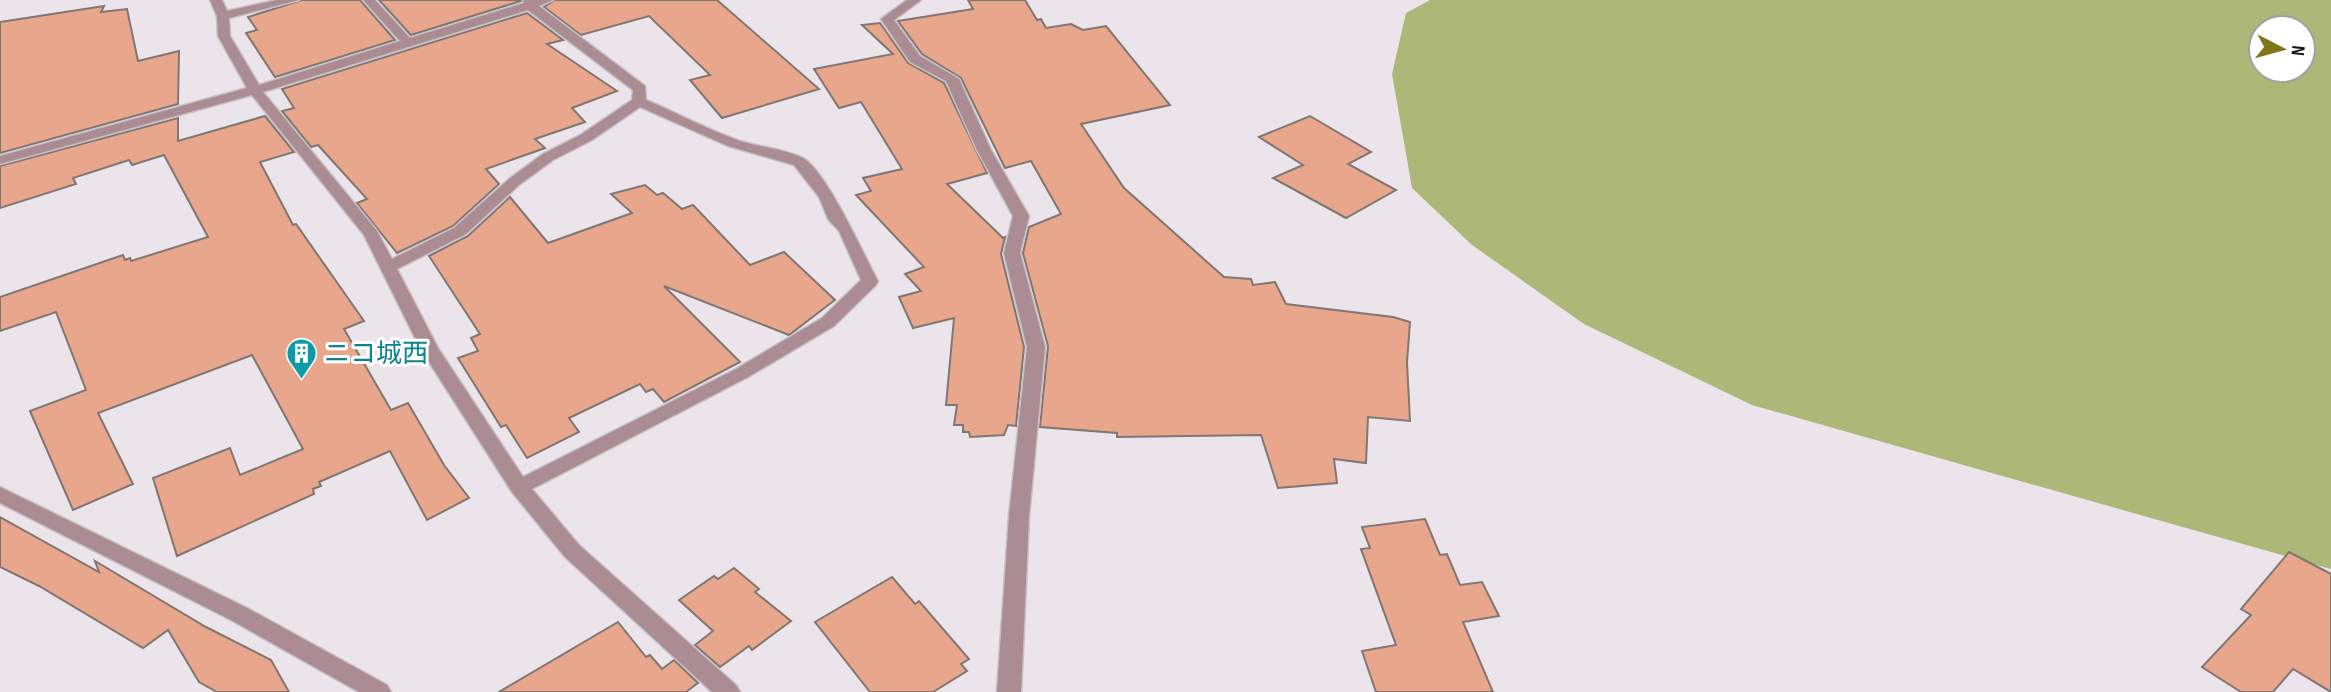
<svg xmlns="http://www.w3.org/2000/svg" width="2331" height="692" font-family="'Sofia Sans Condensed','Noto Sans JP',sans-serif">
	<style>
		.forest { fill: #adb777; fill-rule: evenodd }
		.building { fill: #e8a78c; stroke: #807672; stroke-width: 2 }
		.lines { fill: none; stroke-linecap: round; stroke-linejoin: round }
		.minor-casing { stroke: #c6bfc5; stroke-width: 3 }
		.minor { fill: #ab8c92; fill-rule: evenodd }
		.labels { text-anchor: middle; dominant-baseline: central; stroke-width: 6; stroke-linejoin: round; paint-order: stroke }
		.culture-label { font-size: 26px; fill: #0d838f; stroke: #fff; text-anchor: start }
	</style>
	<rect width="100%" height="100%" fill="#ece4eb"/>
	<path class="forest" d="M1430,0H2331V569L1752,405L1584,324L1472,245L1412,188L1392,74L1406,13ZM2261,28H2303V70H2261Z"/>
	<g class="building">
		<polygon points="302,0 360,0 395,40 275,77 246,33 257,30 248,17"/>
		<polygon points="379,0 521,0 521,1 411,35"/>
		<polygon points="555,0 717,0 819,89 722,118 690,80 710,75 649,16 581,35 544,7"/>
		<polygon points="968,0 1025,0 1037,20 1041,19 1046,28 1071,24 1083,30 1106,26 1170,105 1081,124 1124,188 1224,277 1251,279 1253,285 1275,282 1286,304 1393,317 1410,322 1407,362 1410,421 1368,417 1366,463 1334,459 1337,483 1278,488 1261,435 1117,437 1117,433 1040,427 1048,346 1023,253 1029,227 1061,214 1031,161 1005,168 961,78 922,54 898,21 973,9"/>
		<polygon points="104,6 101,12 127,9 138,61 179,51 178,104 0,153 0,22"/>
		<polygon points="527,13 563,40 547,44 617,91 572,108 585,122 535,139 545,148 486,169 499,184 453,226 397,253 357,203 367,199 318,145 311,147 282,111 294,108 282,89"/>
		<polygon points="880,23 908,63 944,83 987,173 947,184 1003,238 1005,237 1001,254 1024,347 1016,426 1008,425 1004,435 970,437 969,432 963,432 963,425 954,425 957,405 946,405 954,318 913,328 899,297 921,291 905,274 924,267 856,195 871,191 863,178 902,169 861,102 839,108 814,69 893,54 862,25"/>
		<polygon points="265,116 294,152 260,162 293,225 296,224 364,321 344,329 391,410 408,403 444,465 469,498 427,520 390,451 319,482 321,486 313,489 314,494 177,556 153,478 230,448 240,475 303,449 252,355 98,413 133,484 73,510 30,411 86,390 56,312 0,331 0,297 123,255 125,260 130,258 131,261 208,237 164,155 132,165 129,160 73,178 76,184 0,208 0,166 178,118 178,141"/>
		<polygon points="1310,116 1371,152 1348,164 1396,190 1346,218 1273,178 1303,165 1259,137"/>
		<polygon points="645,185 657,195 663,193 682,209 693,205 750,265 784,252 835,300 789,335 664,286 740,362 664,402 653,389 646,392 640,384 569,418 579,432 527,458 506,425 501,427 458,358 478,351 471,338 480,334 429,256 468,236 510,197 548,243 632,213 611,194"/>
		<polygon points="0,517 99,572 95,561 206,627 271,660 289,692 217,692 199,682 168,630 143,648 39,586 0,567"/>
		<polygon points="1425,519 1440,555 1447,554 1460,585 1482,582 1499,616 1463,622 1493,692 1376,692 1362,651 1396,645 1361,549 1370,548 1362,527"/>
		<polygon points="2289,552 2331,574 2331,692 2293,669 2273,692 2241,692 2202,667 2251,615 2241,609"/>
		<polygon points="734,568 759,589 755,592 791,621 752,650 749,646 720,667 695,645 713,631 679,600 714,576 718,579"/>
		<polygon points="892,577 915,604 919,601 969,659 961,664 967,671 933,692 870,692 815,622"/>
		<polygon points="618,622 646,657 650,655 662,669 674,660 698,683 686,692 499,692"/>
	</g>
	<g class="lines">
		<defs>
			<g id="minor">
				<path d="M210,0H222L227,11L277,0H299L229,18L230,36L259,85L400,41L363,0H375L410,38L524,3L523,0H553L539,6L645,86L646,100C677,113 708,130 740,141C760,147 784,149 803,158C827,172 863,254 878,281L876,285L834,326L748,377L532,489L579,545L736,685L740,692H712L565,557L512,492L420,348L364,235L252,95L0,164V156L247,88L218,36L217,16ZM528,10L633,90L632,100L582,134L543,154L509,179L454,228L392,259L377,231L263,92ZM640,107L728,146L794,165L819,197L828,219L839,231L861,280L822,318L736,369L523,477L438,348L397,269L466,234L519,185L553,160L592,140Z"/>
				<polygon points="907,0 921,0 894,20 920,56 959,79 991,150 1029,216 1020,253 1045,347 1029,516 1021,692 997,692 1009,516 1027,347 1004,253 1013,216 977,150 946,81 910,62 881,19"/>
				<polygon points="0,487 247,608 387,685 391,692 359,692 231,620 0,503"/>
			</g>
		</defs>
		<use href="#minor" class="minor-casing"/>
		<use href="#minor" class="minor"/>
	</g>
	<defs>
		<symbol id="building-pin" viewBox="-11 -11 22 30"><path d="M0 17L-7.5 6A9.5 9.5 0 1 1 7.5 6Z" fill="#0f9aa8" stroke="#fff"/><path d="M-4-6H4V6H1V3H-1V6H-4ZM-2.5-4.3h1.7v1.8h-1.7ZM.8-4.3h1.7v1.8H.8ZM-2.5-1h1.7V.8h-1.7ZM.8-1h1.7V.8H.8Z" fill="#fff"/></symbol>
	</defs>
	<g fill-rule="evenodd">
		<use href="#building-pin" x="284" y="336" width="35" height="47"/>
	</g>
	<g class="labels">
		<g class="culture-label">
			<text x="324" y="354">ニコ城西</text>
		</g>
	</g>
	<g transform="translate(2282 49) rotate(96)"><circle r="33" fill="#ffffff" stroke="#a2a1a2" stroke-width="2"/>
	<path d="M0-5L12 26L0 18L-12 26Z" fill="#807518"/>
	<text y="-10" font-size="19" font-weight="bold" text-anchor="middle" fill="#171417">N</text>
	</g>
</svg>
